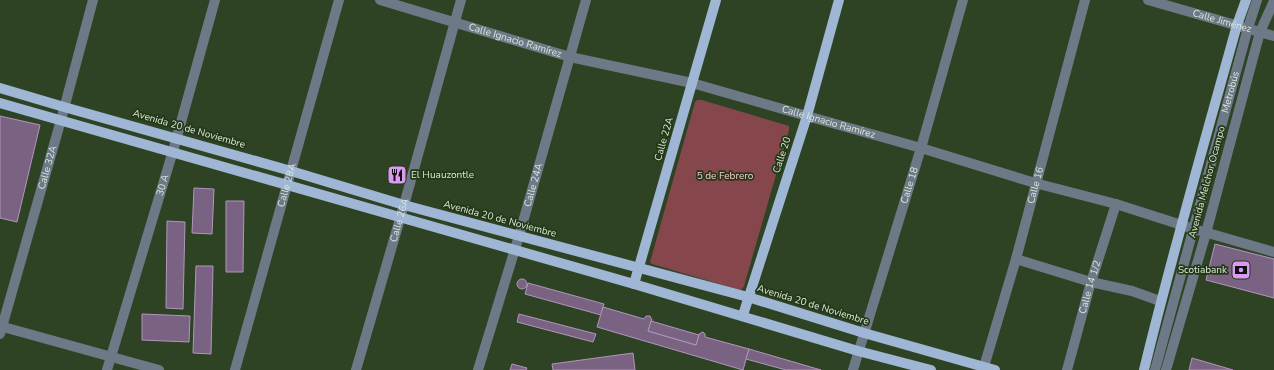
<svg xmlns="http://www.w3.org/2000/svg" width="1274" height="370" font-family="'Nunito Sans',sans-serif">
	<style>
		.green { fill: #85474c }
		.building { fill: #7a6283; stroke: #b097bb }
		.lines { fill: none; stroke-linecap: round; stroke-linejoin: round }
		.minor { stroke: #6e7988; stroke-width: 10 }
		.major { stroke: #9fb6d4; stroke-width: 10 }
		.labels { text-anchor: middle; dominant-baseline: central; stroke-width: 3.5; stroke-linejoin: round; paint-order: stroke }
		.street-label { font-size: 10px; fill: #dce9d6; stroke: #233819 }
		.poi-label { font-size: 10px; fill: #dce9d6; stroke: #233819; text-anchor: start }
		.park-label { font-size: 10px; fill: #fdcacc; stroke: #233819 }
	</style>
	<rect width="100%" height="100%" fill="#2d4323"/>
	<polygon class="green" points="697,100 702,100 789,126 789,130 744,286 742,289 740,290 652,264 650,262 695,102"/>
	<g class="building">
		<polygon points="0,116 40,125 17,222 0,218"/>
		<polygon points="194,188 214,189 212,234 192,233"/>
		<polygon points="226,201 244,201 243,272 226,272"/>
		<polygon points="167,221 185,222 183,309 166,308"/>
		<polygon points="1215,244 1274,259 1274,298 1206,280"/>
		<polygon points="196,266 213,266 211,354 193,353"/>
		<circle cx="522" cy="284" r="5"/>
		<polygon points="528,283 604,304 601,315 525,294"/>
		<polygon points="603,307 644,319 646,316 650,316 652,320 648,331 696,345 699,334 703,332 705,334 705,337 749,349 743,370 597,327"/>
		<polygon points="142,314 190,316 189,342 142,340"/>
		<polygon points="519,314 596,334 593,342 517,322"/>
		<polygon points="651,321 699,335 696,345 648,331"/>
		<polygon points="749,349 821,370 786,370 746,359"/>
		<polygon points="633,353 635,370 553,370 552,364"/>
		<polygon points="1192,358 1233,370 1189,370"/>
		<polygon points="512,364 527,368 526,370 510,370"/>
	</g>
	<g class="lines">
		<g class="minor">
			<path id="s1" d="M380,0L570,57L692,83L807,116L921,148L1035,183L1116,204L1194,229L1274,252"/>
			<path id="s2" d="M1148,0L1274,36"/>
			<polyline points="1016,259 1091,282 1132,291 1160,301"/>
			<polyline points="0,326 159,370"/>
			<path id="s3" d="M0,334L61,120L93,0"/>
			<path id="s4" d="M107,370L173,151L215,0"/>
			<path id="s5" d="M235,370L339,0"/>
			<path id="s6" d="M356,370L404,205L461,0"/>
			<path id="s7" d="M478,370L519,236L586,0"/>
			<path id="s8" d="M853,370L921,148L963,0"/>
			<path id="s9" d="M983,370L1016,259L1085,0"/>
			<path id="s10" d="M1067,370L1091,282L1116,204"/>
			<path id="s11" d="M1155,370L1248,28L1257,0"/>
			<polyline points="1166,370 1206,233 1260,32 1274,1"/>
		</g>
		<g class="major">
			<polyline points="0,88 64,107 291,171 404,205 748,297 864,333 995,370"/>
			<polyline points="0,103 634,284 858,351 931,370"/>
			<polyline points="634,284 716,0"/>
			<polyline points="743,315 807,116 839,0"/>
			<path d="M1144,370C1172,254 1205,140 1237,25L1246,0"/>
		</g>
	</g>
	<defs>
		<symbol id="restaurant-square" viewBox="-11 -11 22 22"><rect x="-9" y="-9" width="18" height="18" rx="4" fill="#db99f5" stroke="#233819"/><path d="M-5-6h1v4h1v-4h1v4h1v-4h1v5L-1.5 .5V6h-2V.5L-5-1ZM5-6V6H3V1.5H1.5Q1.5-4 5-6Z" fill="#111"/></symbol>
		<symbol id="bank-square" viewBox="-11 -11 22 22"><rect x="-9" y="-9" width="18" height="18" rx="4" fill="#db99f5" stroke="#233819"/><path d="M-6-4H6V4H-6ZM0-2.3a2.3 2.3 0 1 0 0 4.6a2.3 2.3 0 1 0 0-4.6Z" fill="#111"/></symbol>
	</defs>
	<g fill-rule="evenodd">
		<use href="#restaurant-square" x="386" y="164" width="22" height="22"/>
		<use href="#bank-square" x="1230" y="259" width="22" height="22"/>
	</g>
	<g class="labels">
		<g class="street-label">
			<text stroke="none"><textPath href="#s2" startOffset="77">Calle Jiménez</textPath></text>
			<text stroke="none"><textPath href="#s1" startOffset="141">Calle Ignacio Ramírez</textPath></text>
			<text stroke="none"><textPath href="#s11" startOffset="288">Metrobús</textPath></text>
			<text stroke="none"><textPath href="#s1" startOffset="465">Calle Ignacio Ramírez</textPath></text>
			<text transform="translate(189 129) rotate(16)">Avenida 20 de Noviembre</text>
			<text transform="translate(664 139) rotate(-74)">Calle 22A</text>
			<text transform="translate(782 155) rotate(-72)">Calle 20</text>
			<text stroke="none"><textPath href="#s3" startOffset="173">Calle 32A</textPath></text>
			<text transform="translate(1207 182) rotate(-75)">Avenida Melchor Ocampo</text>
			<text stroke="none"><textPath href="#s4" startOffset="193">30 A</textPath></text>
			<text stroke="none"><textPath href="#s5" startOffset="192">Calle 28A</textPath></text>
			<text stroke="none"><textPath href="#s7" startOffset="193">Calle 24A</textPath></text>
			<text stroke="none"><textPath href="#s9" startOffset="192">Calle 16</textPath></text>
			<text stroke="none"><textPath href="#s8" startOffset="193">Calle 18</textPath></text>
			<text transform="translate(500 219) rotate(15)">Avenida 20 de Noviembre</text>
			<text stroke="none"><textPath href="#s6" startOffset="156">Calle 26A</textPath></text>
			<text stroke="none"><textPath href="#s10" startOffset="86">Calle 14 1/2</textPath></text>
			<text transform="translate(813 305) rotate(17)">Avenida 20 de Noviembre</text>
		</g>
		<g class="poi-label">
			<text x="411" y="175">El Huauzontle</text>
			<text x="1227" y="270" text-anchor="end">Scotiabank</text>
		</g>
		<g class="park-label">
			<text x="725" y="176">5 de Febrero</text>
		</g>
	</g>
</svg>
